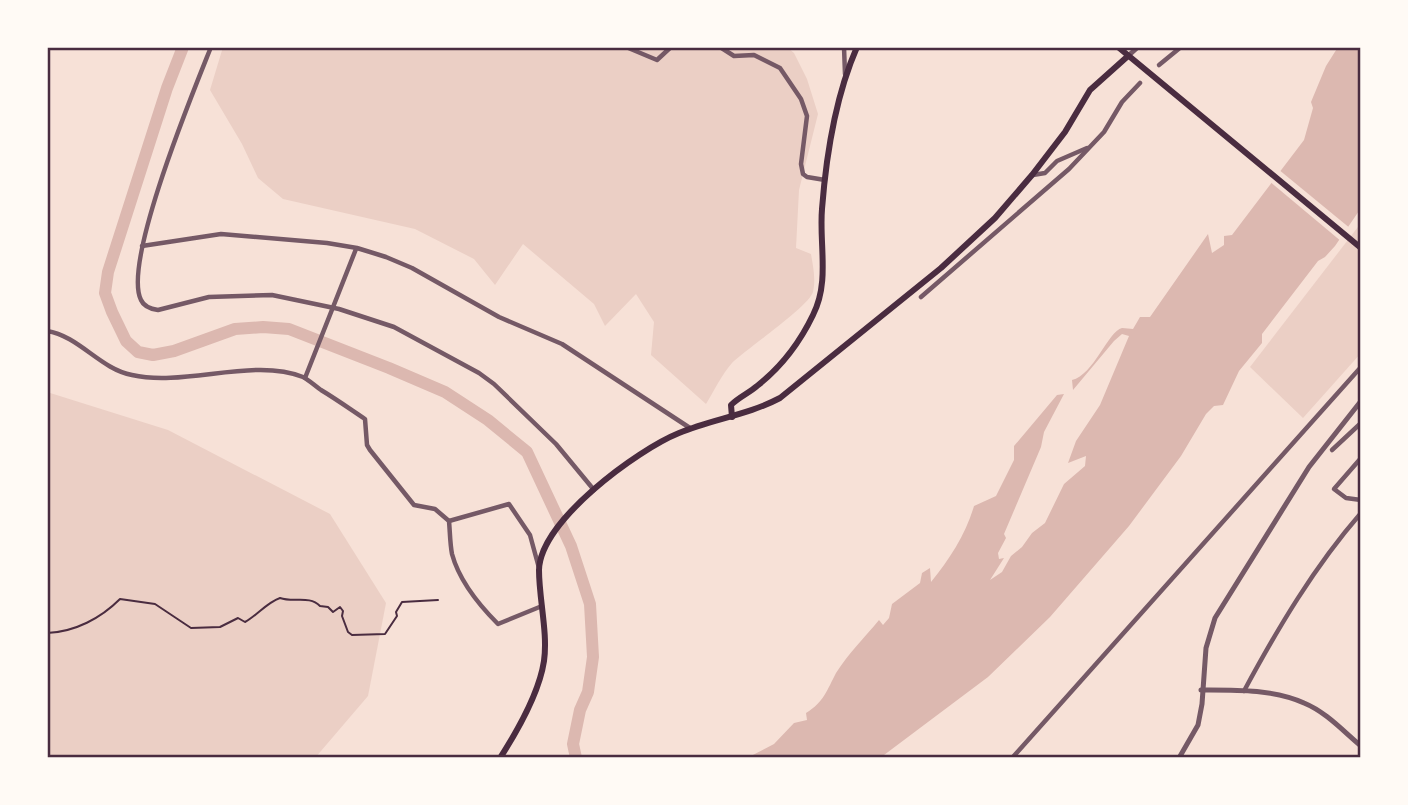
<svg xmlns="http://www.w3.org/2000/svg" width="1408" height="805" font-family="'Noto Serif',serif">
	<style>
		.green { fill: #ebcfc5 }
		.water { fill: #dcb8b0 }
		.pier { fill: #f7e1d7 }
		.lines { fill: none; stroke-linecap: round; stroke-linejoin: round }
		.river { stroke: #dcb8b0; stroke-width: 12 }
		.path { stroke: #4a2c40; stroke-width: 2 }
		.minor { stroke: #755966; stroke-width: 4.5 }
		.tertiary { stroke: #755966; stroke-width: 5 }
		.primary { stroke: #4a2c40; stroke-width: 6 }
		.neatline { fill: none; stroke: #4a2c40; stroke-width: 2.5 }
	</style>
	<rect width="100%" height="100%" fill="#f7e1d7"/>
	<g class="green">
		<path d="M223,47H787L794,53L807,79L818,114L799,190L796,248L811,254C813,266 816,280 813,292C809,306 748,348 732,363C722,374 714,391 706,404L651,355L654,322L636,294L605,326L594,304L523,244L495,285L474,259L415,229L283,199L258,178L242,144L210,90Z"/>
		<polygon points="1361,223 1361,353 1303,418 1250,367"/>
		<polygon points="47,392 168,430 330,514 386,603 368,696 315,758 47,758"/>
	</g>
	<path class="water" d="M1338,47H1361V208L1335,246L1325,257L1318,261L1262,334V343L1239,371L1223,405L1214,406L1206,414L1181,456L1129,526L1050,617L988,677L880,758H747L774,744L794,723L807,720L806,713C824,702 827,690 836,673C848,654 865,637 879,620L883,625L889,618L892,604L920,583L922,573L930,568L931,582C949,560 966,534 974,506L996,496L1014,460V446L1057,395L1064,394L1044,432L1041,447L1004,534L1006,538L998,553L999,559L1004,558L990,580L1002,572L1011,556L1022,547L1032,533L1045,523L1064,484L1085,466L1086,456L1068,463L1076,441L1100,405L1129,336L1122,334L1114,341L1073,390L1072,380C1094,375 1108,331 1122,328C1126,328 1130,329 1133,329L1140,317H1150L1208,234L1212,253L1224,245V236L1232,235L1304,140L1313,108L1311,102L1326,66Z"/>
	<polygon class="pier" points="1278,169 1351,229 1342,242 1269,181"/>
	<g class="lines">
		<polyline class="river" points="183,47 167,88 108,272 105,293 112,312 126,341 138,352 153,355 174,351 235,329 263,327 289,329 389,368 445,392 488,420 527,452 571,546 590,604 593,657 588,692 580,710 573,744 576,758"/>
		<path class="path" d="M47,633C75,632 101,618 120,599L155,604L191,628L220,627L238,618L245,622C258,615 266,603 280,598C294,603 309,595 320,606L328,607L333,612L340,607L343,611L342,616L348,632L352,635L385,634L397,616L396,612L402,602L438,600"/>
		<g class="minor">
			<path d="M211,47C194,90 122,263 141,300C144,307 151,309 158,310L209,297L272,295L339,309L394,327L479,373L494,384L556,444L594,490"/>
			<polyline points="626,47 657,60 671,47"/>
			<polyline points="720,47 734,56 754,55 780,68 801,99 807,116 801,164 803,174 807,177 825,180"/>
			<polyline points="844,47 845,74"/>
			<polyline points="1159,65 1181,47"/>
			<polyline points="1033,175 1045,173 1057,161 1087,148"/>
			<polyline points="142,246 221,234 327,243 357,248 386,257 412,268 499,317 562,344 690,428"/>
			<polyline points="921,297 1069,169 1104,132 1122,102 1140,83"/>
			<path d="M47,331C79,336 100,369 132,375C185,387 254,357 303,377C309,380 315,386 321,390C336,399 350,409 365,419L367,445L370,450L414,505L435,509L449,521C450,532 450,544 452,554C459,580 479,605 498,624L542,606"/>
			<polyline points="305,378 356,249"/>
			<polyline points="1332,450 1361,423"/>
			<polyline points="1361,458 1334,489 1346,498 1361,500"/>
			<polyline points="449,521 509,504 530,535 539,568"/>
			<path d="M1244,691C1278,628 1314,567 1361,513"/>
			<polyline points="1012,758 1361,367"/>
		</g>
		<g class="tertiary">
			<polyline points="1128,56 1138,47"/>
			<path d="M1201,690C1235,690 1273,689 1304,703C1326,712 1343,731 1361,746"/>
			<polyline points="1179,758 1198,725 1202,704 1206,648 1215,618 1309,467 1361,401"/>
		</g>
		<g class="primary">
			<polyline points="1118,47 1361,248"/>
			<path d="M732,417L731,405C739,397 749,393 757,386C780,368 800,342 813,315C830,282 819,244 822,209C826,157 836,95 857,47"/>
			<path d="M500,758C518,730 539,694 544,661C548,633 539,599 539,570C540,521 637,450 679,433C712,419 748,415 780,398L941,268L995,218L1032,175L1065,132L1090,90L1128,56"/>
		</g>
	</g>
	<rect width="1408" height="805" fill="none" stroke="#fffaf5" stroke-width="98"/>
	<rect x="49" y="49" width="1310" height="707" class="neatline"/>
</svg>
